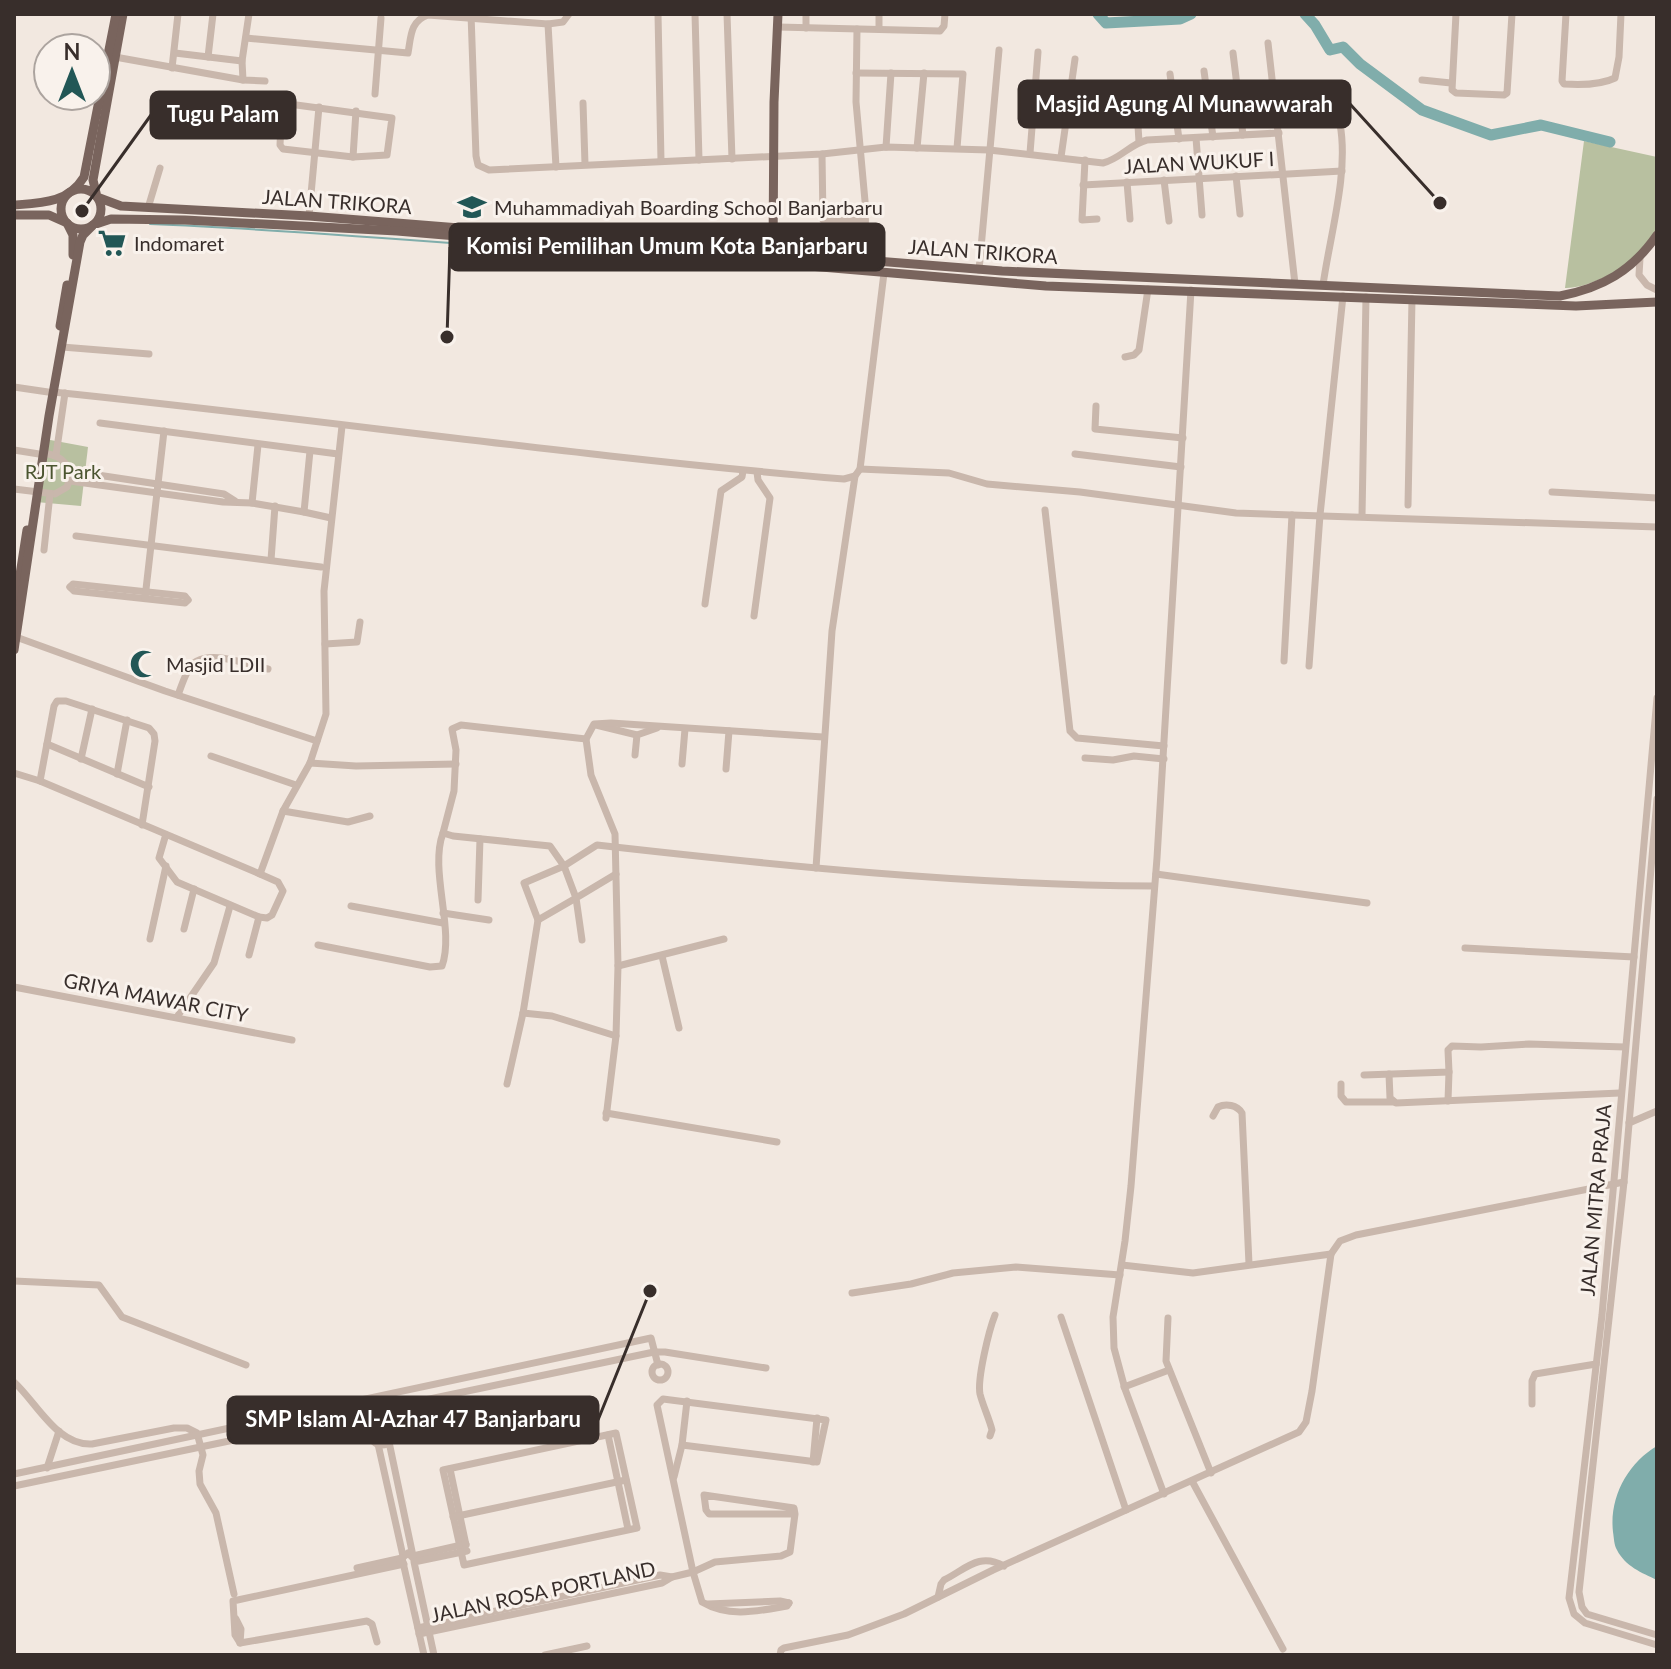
<svg xmlns="http://www.w3.org/2000/svg" width="1671" height="1669" font-family="Lato,sans-serif">
	<style>
		.green { fill: #b8c0a0 }
		.water { fill: #80adab }
		.lines { fill: none; stroke-linecap: round; stroke-linejoin: round }
		.stream { stroke: #80adab; stroke-width: 2 }
		.river { stroke: #80adab; stroke-width: 11 }
		.minor { stroke: #c9b7ac; stroke-width: 7 }
		.major { stroke: #79645d; stroke-width: 9 }
		.labels { text-anchor: middle; dominant-baseline: central; stroke-width: 6; stroke-linejoin: round; paint-order: stroke }
		.street-label { font-size: 20px; fill: #382e2b; stroke: #f9f2ec }
		.poi-label { font-size: 20px; fill: #382e2b; stroke: #f9f2ec; text-anchor: start }
		.park-label { font-size: 20px; fill: #4b5530; stroke: #f9f2ec }
		.leader { fill: none; stroke: #382e2b; stroke-width: 3 }
		.callout-dot { fill: #382e2b; stroke: #f9f2ec; stroke-width: 3 }
		.callout { fill: #382e2b; stroke: #382e2b; stroke-width: 3 }
		.callout-label { font-size: 22px; text-anchor: middle; font-weight: bold; fill: #fff }
	</style>
	<rect width="100%" height="100%" fill="#f2e8e0"/>
	<g class="green">
		<path d="M1584,141L1657,157C1657,179 1660,203 1657,225C1653,256 1593,289 1565,288Z"/>
		<polygon points="45,439 88,447 81,506 36,502"/>
	</g>
	<path class="water" d="M1657,1446V1580C1642,1573 1625,1566 1617,1550C1614,1545 1614,1538 1613,1532C1609,1497 1628,1463 1657,1446Z"/>
	<g class="lines">
		<path class="stream" d="M150,224C325,231 499,248 674,259"/>
		<g class="river">
			<polyline points="1098,14 1106,23 1180,19 1191,14"/>
			<polyline points="1305,14 1315,25 1330,50 1343,47 1360,64 1422,110 1491,135 1541,125 1610,142"/>
		</g>
		<g class="minor">
			<polyline points="249,14 242,61 243,80 265,81"/>
			<path d="M471,14L476,156L478,165L489,170L822,154L886,147L989,150L1103,163C1120,159 1130,144 1147,140L1279,133"/>
			<polyline points="658,14 661,161"/>
			<polyline points="695,14 699,160"/>
			<polyline points="727,14 732,159"/>
			<polyline points="806,14 806,28"/>
			<polyline points="1456,14 1452,90 1456,93 1504,95 1507,93 1512,14"/>
			<path d="M1566,14L1562,81L1564,84C1580,85 1601,85 1615,78L1619,57L1621,14"/>
			<polyline points="548,24 556,167"/>
			<polyline points="778,27 940,31 944,26 945,14"/>
			<polyline points="857,29 856,102 865,201 866,261"/>
			<polyline points="879,29 879,14"/>
			<path d="M246,38L408,53C411,37 410,21 428,15L548,24L563,22L569,14"/>
			<polyline points="1268,43 1295,284"/>
			<polyline points="175,53 242,61"/>
			<polyline points="1233,53 1243,135"/>
			<polyline points="115,57 243,80"/>
			<polyline points="208,57 213,14"/>
			<polyline points="172,68 178,14"/>
			<polyline points="1204,71 1213,137"/>
			<polyline points="856,73 963,74 957,148"/>
			<polyline points="1170,74 1179,139"/>
			<polyline points="1422,80 1451,83"/>
			<polyline points="375,94 381,18"/>
			<polyline points="267,101 392,118 387,155 353,157 283,149 280,145 282,103"/>
			<polyline points="583,103 585,164"/>
			<polyline points="1137,110 1139,142"/>
			<polyline points="1196,138 1202,215"/>
			<polyline points="886,147 891,73"/>
			<polyline points="917,148 924,73"/>
			<polyline points="1030,153 1038,52"/>
			<polyline points="822,154 823,220 865,220"/>
			<polyline points="353,157 356,111"/>
			<polyline points="1061,157 1075,59"/>
			<polyline points="1085,160 1082,220 1097,219"/>
			<polyline points="1236,176 1240,214"/>
			<polyline points="1164,180 1169,221"/>
			<polyline points="1127,182 1130,219"/>
			<polyline points="1083,185 1342,171"/>
			<polyline points="148,208 160,168"/>
			<polyline points="309,216 319,107"/>
			<polyline points="795,254 795,243 866,248"/>
			<polyline points="1640,258 1639,275 1647,285 1657,290"/>
			<polyline points="979,270 999,50"/>
			<path d="M1323,285C1330,235 1349,173 1340,124"/>
			<polyline points="62,347 149,354"/>
			<polyline points="1125,357 1134,355 1139,350 1148,289"/>
			<polyline points="14,387 48,392"/>
			<path d="M53,392C317,419 580,457 844,479L855,476"/>
			<polyline points="1096,406 1095,429 1183,438"/>
			<polyline points="100,423 338,454"/>
			<polyline points="14,450 39,454"/>
			<polyline points="1075,454 1181,467"/>
			<polyline points="56,455 65,393"/>
			<polyline points="860,469 949,473 987,484 1080,492 1236,513 1657,527"/>
			<polyline points="71,471 224,494 235,501"/>
			<polyline points="70,481 223,502 252,503 304,512 310,451"/>
			<path d="M14,489L55,494L67,487C75,467 63,456 44,453"/>
			<polyline points="1552,492 1657,498"/>
			<polyline points="252,503 258,445"/>
			<polyline points="1408,505 1412,299"/>
			<polyline points="1045,510 1070,731 1077,738 1164,746"/>
			<polyline points="304,512 331,518"/>
			<polyline points="1362,516 1366,297"/>
			<polyline points="76,536 321,567"/>
			<polyline points="44,550 50,494"/>
			<polyline points="271,560 275,506"/>
			<polyline points="70,587 74,591 185,603 188,600"/>
			<polyline points="70,587 73,584 185,596 188,600"/>
			<polyline points="145,598 164,431"/>
			<polyline points="705,604 721,491 742,477 743,471"/>
			<polyline points="754,616 770,498 758,480 757,472"/>
			<polyline points="16,637 165,691 317,741"/>
			<polyline points="325,644 357,642 360,622"/>
			<polyline points="1284,661 1292,515"/>
			<polyline points="1309,666 1320,515 1343,296"/>
			<path d="M178,695C182,685 187,666 197,661C215,651 249,665 268,669"/>
			<polyline points="1657,698 1602,1315 1569,1598 1574,1614 1585,1623 1657,1645"/>
			<polyline points="596,725 637,735"/>
			<polyline points="47,744 149,787"/>
			<polyline points="635,755 637,735 657,728"/>
			<polyline points="211,756 296,785"/>
			<polyline points="1085,758 1113,760 1134,756 1164,759"/>
			<polyline points="81,759 92,709"/>
			<polyline points="310,763 356,766 456,764"/>
			<polyline points="682,764 685,729"/>
			<polyline points="726,769 729,731"/>
			<polyline points="14,773 40,781 260,874 278,882 283,891 272,915 267,918 259,917 177,882 159,858 166,834"/>
			<polyline points="117,774 127,720"/>
			<polyline points="40,781 54,706 57,701 66,701 149,728 154,734 155,741 142,825"/>
			<polyline points="1657,799 1624,1182 1579,1592 1582,1607 1587,1614 1657,1635"/>
			<polyline points="283,811 348,822 370,816"/>
			<polyline points="816,868 832,631 855,476 860,469 884,273"/>
			<polyline points="260,874 283,811 310,763 326,714 324,591 342,426"/>
			<polyline points="1156,874 1367,903"/>
			<polyline points="478,900 480,839"/>
			<polyline points="351,906 443,923"/>
			<polyline points="443,913 489,920"/>
			<polyline points="538,920 576,898 564,866 550,846 453,836 443,833 454,791 456,750 452,729 461,725 586,739"/>
			<polyline points="184,929 194,889"/>
			<polyline points="150,939 166,866"/>
			<polyline points="582,940 576,898 616,874"/>
			<path d="M318,945L430,967L442,966C455,930 429,870 443,833"/>
			<polyline points="1465,948 1634,957"/>
			<polyline points="249,955 259,917"/>
			<polyline points="662,956 679,1028"/>
			<polyline points="618,966 724,939"/>
			<polyline points="14,987 292,1040"/>
			<polyline points="523,1013 552,1016 616,1036"/>
			<polyline points="177,1017 214,963 230,906"/>
			<polyline points="1389,1074 1390,1098 1396,1103 1620,1093"/>
			<polyline points="1364,1075 1449,1072 1448,1050 1452,1046 1481,1047 1529,1044 1625,1047"/>
			<path d="M507,1084L523,1013L538,920L524,883L564,866L597,845C782,866 968,885 1154,886"/>
			<polyline points="1341,1084 1341,1096 1346,1102 1393,1102"/>
			<polyline points="1448,1101 1449,1072"/>
			<polyline points="606,1113 777,1142"/>
			<path d="M1213,1116L1218,1107C1226,1103 1237,1105 1242,1113L1249,1264"/>
			<polyline points="606,1118 616,1036 618,966 615,834 591,775 586,739 594,724 611,723 823,737"/>
			<polyline points="1629,1123 1657,1111"/>
			<polyline points="1122,1265 1193,1273 1331,1254"/>
			<polyline points="14,1281 99,1285 122,1317 246,1365"/>
			<polyline points="852,1293 911,1284 953,1273 1016,1267 1120,1275"/>
			<polyline points="1061,1317 1126,1510"/>
			<polyline points="1168,1318 1166,1361 1211,1473"/>
			<circle cx="660" cy="1372" r="8"/>
			<path d="M14,1382C37,1403 57,1446 92,1444L174,1428H187L197,1433L203,1455L199,1471L200,1484L216,1513L234,1594"/>
			<polyline points="1124,1387 1169,1370"/>
			<polyline points="1532,1404 1532,1381 1535,1374 1596,1364"/>
			<circle cx="382" cy="1433" r="12"/>
			<polygon points="616,1433 637,1528 464,1565 443,1470"/>
			<polyline points="394,1434 466,1419"/>
			<polyline points="608,1435 628,1529"/>
			<path d="M990,1436L992,1430C989,1418 983,1406 980,1394C977,1379 989,1330 995,1315"/>
			<polyline points="389,1442 413,1556 466,1544"/>
			<polyline points="378,1444 403,1556"/>
			<path d="M682,1445L817,1462L826,1420L663,1399L657,1405L693,1572L702,1602C729,1618 758,1611 787,1606L789,1603"/>
			<polyline points="813,1462 817,1418"/>
			<polyline points="47,1468 59,1431"/>
			<polyline points="450,1469 466,1545"/>
			<polyline points="14,1474 651,1338 658,1365"/>
			<polyline points="674,1477 682,1445 687,1401"/>
			<polyline points="1192,1481 1283,1649"/>
			<polyline points="14,1486 654,1352 665,1352 766,1368"/>
			<polyline points="1164,1494 1125,1389 1114,1348 1113,1317 1125,1241 1131,1186 1157,858 1191,290"/>
			<polyline points="453,1517 626,1480"/>
			<polyline points="414,1559 408,1553 402,1558 424,1655"/>
			<polyline points="357,1568 402,1558"/>
			<path d="M938,1597L941,1584L944,1580C966,1569 979,1552 1004,1566"/>
			<polyline points="708,1604 780,1601 789,1603"/>
			<polyline points="236,1619 241,1629 240,1643"/>
			<polyline points="418,1628 660,1575 672,1577"/>
			<polyline points="419,1634 662,1583 672,1577 693,1572 715,1562 781,1556 790,1552 795,1514 794,1508 704,1495 706,1510 709,1514 795,1514"/>
			<polyline points="377,1642 372,1624 367,1621 240,1643 235,1635 233,1601 404,1564"/>
			<polyline points="434,1655 414,1562 467,1551"/>
			<polyline points="545,1655 587,1646"/>
			<polyline points="780,1655 781,1650 784,1648 848,1635 904,1614 993,1570 1299,1432 1306,1422 1312,1391 1331,1254 1340,1241 1356,1235 1624,1182"/>
		</g>
		<g class="major">
			<path d="M123,14L93,180L97,197L121,206L309,216L1002,271L1560,296C1602,288 1632,271 1657,235"/>
			<circle cx="81" cy="209" r="20"/>
			<path d="M14,205C42,203 68,203 84,177L116,14"/>
			<polyline points="14,215 49,215 67,223 73,235 73,255"/>
			<polyline points="773,253 774,102 778,14"/>
			<polyline points="60,326 67,285"/>
			<polyline points="14,613 27,530"/>
			<polyline points="14,650 49,416 80,242 83,235 93,225 111,219 185,220 397,231 1046,286 1576,306 1657,302"/>
		</g>
	</g>
	<defs>
		<symbol id="school-bare" viewBox="-9 -9 18 18"><path d="M0-5L7-2L0 1L-7-2ZM-4 1L0 2.5L4 1V4Q0 6-4 4Z" fill="#225756" stroke="#f9f2ec" stroke-width="2.5" paint-order="stroke"/></symbol>
		<symbol id="supermarket-bare" viewBox="-9 -9 18 18"><path d="M-6-5.5h2.5l.6 2H6L4.5 2H-2.5L-4.4-4H-6ZM-1.5 3.2a1.3 1.3 0 1 0 .1 0ZM3 3.2a1.3 1.3 0 1 0 .1 0Z" fill="#225756" stroke="#f9f2ec" stroke-width="2.5" paint-order="stroke"/></symbol>
		<symbol id="mosque-bare" viewBox="-9 -9 18 18"><path d="M3.5-4.9A6 6 0 1 0 3.5 4.9A5 5 0 1 1 3.5-4.9Z" fill="#225756" stroke="#f9f2ec" stroke-width="2.5" paint-order="stroke"/></symbol>
	</defs>
	<g fill-rule="evenodd">
		<use href="#school-bare" x="452" y="187" width="40" height="40"/>
		<use href="#supermarket-bare" x="92" y="223" width="40" height="40"/>
		<use href="#mosque-bare" x="124" y="644" width="40" height="40"/>
	</g>
	<g class="labels">
		<g class="street-label">
			<text transform="translate(1199 162) rotate(-3)">JALAN WUKUF I</text>
			<text transform="translate(337 201) rotate(4)">JALAN TRIKORA</text>
			<text transform="translate(983 251) rotate(4)">JALAN TRIKORA</text>
			<text transform="translate(156 997) rotate(11)">GRIYA MAWAR CITY</text>
			<text transform="translate(1595 1200) rotate(-85)">JALAN MITRA PRAJA</text>
			<text transform="translate(543 1591) rotate(-12)">JALAN ROSA PORTLAND</text>
		</g>
		<g class="poi-label">
			<text x="494" y="207">Muhammadiyah Boarding School Banjarbaru</text>
			<text x="134" y="243">Indomaret</text>
			<text x="166" y="664">Masjid LDII</text>
		</g>
		<g class="park-label">
			<text x="63" y="471">RJT Park</text>
		</g>
	</g>
	<path class="leader" d="M1440 203L1350 104M82 211L151 115M447 337L450 247M650 1291L598 1420"/>
	<g class="callout-dot">
		<circle cx="1440" cy="203" r="8"/>
		<circle cx="82" cy="211" r="8"/>
		<circle cx="447" cy="337" r="8"/>
		<circle cx="650" cy="1291" r="8"/>
	</g>
	<g class="callout">
		<rect x="1019" y="81" width="331" height="46" rx="8"/>
		<rect x="151" y="92" width="144" height="46" rx="8"/>
		<rect x="450" y="224" width="434" height="46" rx="8"/>
		<rect x="228" y="1397" width="370" height="46" rx="8"/>
	</g>
	<g class="callout-label">
		<text x="1184" y="112">Masjid Agung Al Munawwarah</text>
		<text x="223" y="122">Tugu Palam</text>
		<text x="667" y="254">Komisi Pemilihan Umum Kota Banjarbaru</text>
		<text x="413" y="1427">SMP Islam Al-Azhar 47 Banjarbaru</text>
	</g>
	<rect width="1671" height="1669" fill="none" stroke="#382e2b" stroke-width="32"/>
	<g transform="translate(72 72)"><circle r="38" fill="#f9f2ec" stroke="#aca49f" stroke-width="2"/>
	<path d="M0-6L14 30L0 20L-14 30Z" fill="#225756"/>
	<text y="-12" font-size="22" font-weight="bold" text-anchor="middle" fill="#382e2b">N</text>
	</g>
</svg>
